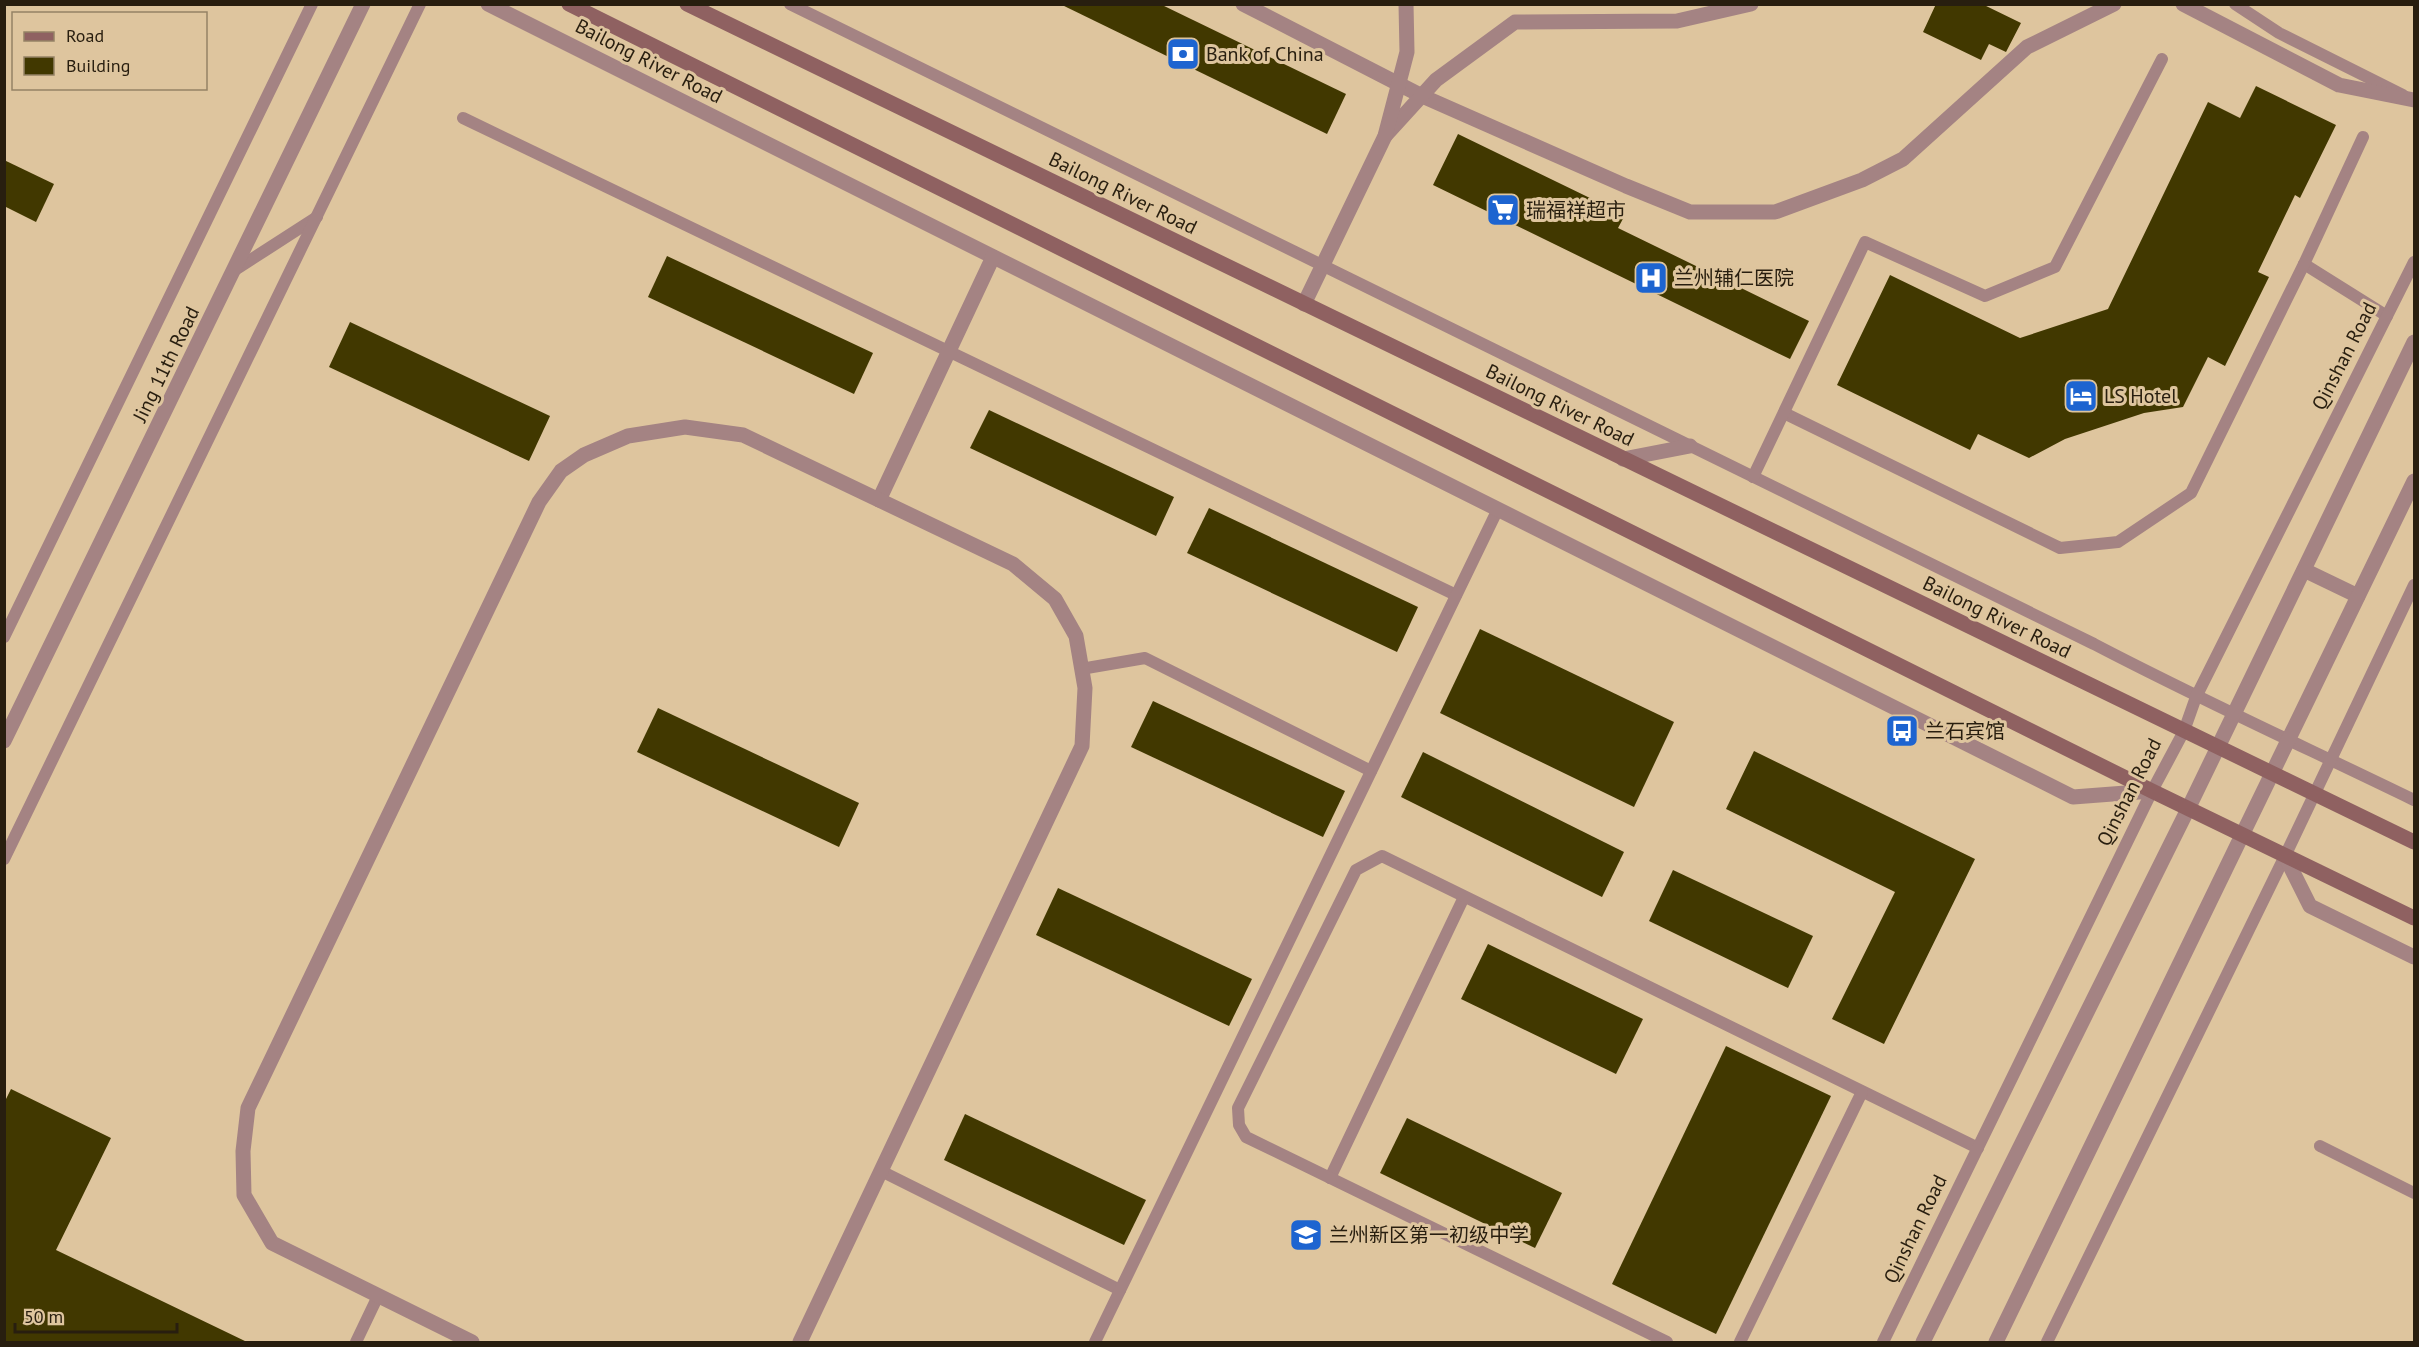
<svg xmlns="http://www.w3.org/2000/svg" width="2419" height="1347" font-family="'PT Sans','Noto Sans SC',sans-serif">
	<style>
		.building { fill: #413800 }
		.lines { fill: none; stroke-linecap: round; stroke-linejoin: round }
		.service { stroke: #a48383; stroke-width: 12 }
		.minor { stroke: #a48383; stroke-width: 15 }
		.tertiary { stroke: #a48383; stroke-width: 15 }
		.secondary { stroke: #8f6161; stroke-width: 15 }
		.labels { text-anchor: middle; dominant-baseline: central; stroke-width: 6; stroke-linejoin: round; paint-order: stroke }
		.poi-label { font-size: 20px; fill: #281e0f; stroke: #dec59e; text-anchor: start }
		.street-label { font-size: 20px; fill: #281e0f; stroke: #dec59e }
	</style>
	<rect width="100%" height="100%" fill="#dec59e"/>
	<g class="building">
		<polygon points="1060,4 1160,4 1346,94 1327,134"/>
		<polygon points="1936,4 1982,4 2021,23 2006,52 1989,44 1981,60 1923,32"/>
		<polygon points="2256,86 2336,125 2300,198 2295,195 2258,272 2269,277 2225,366 2208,357 2183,407 2144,413 2065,439 2029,458 1978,434 1970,450 1837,385 1890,275 2020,338 2108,309 2208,102 2240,118"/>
		<polygon points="1458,134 1625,215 1618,228 1809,321 1790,359 1433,185"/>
		<polygon points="4,160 54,184 36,222 4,206"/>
		<polygon points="667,256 873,353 854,394 648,297"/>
		<polygon points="350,322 550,416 529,461 329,367"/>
		<polygon points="989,410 1174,497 1156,536 970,448"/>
		<polygon points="1209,508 1418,607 1397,652 1187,553"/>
		<polygon points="1480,629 1674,722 1634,807 1440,713"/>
		<polygon points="1153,701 1345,791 1323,837 1131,747"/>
		<polygon points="658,708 859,803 839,847 637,752"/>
		<polygon points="1754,751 1975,859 1884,1044 1832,1019 1895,892 1726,809"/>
		<polygon points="1423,752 1624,852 1602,897 1401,797"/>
		<polygon points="1673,870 1813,936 1788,988 1649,921"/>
		<polygon points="1058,888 1252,979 1229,1026 1036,935"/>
		<polygon points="1488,944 1643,1019 1616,1074 1461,999"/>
		<polygon points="1726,1046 1831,1096 1716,1334 1612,1284"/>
		<polygon points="11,1089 111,1138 56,1250 247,1342 4,1342 4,1103"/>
		<polygon points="965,1114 1146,1200 1124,1245 944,1160"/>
		<polygon points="1407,1118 1562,1193 1535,1248 1380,1173"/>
	</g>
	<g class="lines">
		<g class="service">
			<path d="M790,4L2094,644C2199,699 2307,748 2414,800"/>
			<polyline points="2235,4 2279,33 2403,95"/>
			<polyline points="463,118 1456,595"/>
			<polyline points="2304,264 2387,316"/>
			<polyline points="235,270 317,217"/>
			<polyline points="1784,413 2060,548 2118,542 2191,493 2304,264 2363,137"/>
			<polyline points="1753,477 1865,242 1985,296 2055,267 2162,59"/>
			<polyline points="4,637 312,4"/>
			<polyline points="1081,669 1145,658 1371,771"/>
			<polyline points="4,859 420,4"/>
			<polyline points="2320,1146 2414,1193"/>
			<polyline points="881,1171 1120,1290"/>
			<polyline points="1330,1178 1464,897"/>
			<polyline points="356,1342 378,1296"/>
			<polyline points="1095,1342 1498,509"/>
			<polyline points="1667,1342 1246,1137 1239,1125 1238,1108 1356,870 1382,856 1978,1148"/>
			<polyline points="1740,1342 1862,1092"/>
			<polyline points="1883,1342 2152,791 2184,731 2196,697 2414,262"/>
			<polyline points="2047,1342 2285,856 2414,585"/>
		</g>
		<g class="minor">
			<polyline points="488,4 2073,797 2152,791"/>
			<polyline points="1243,4 1422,96 1626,186 1690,212 1775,212 1862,180 1903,159 2027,47 2114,4"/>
			<polyline points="2183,4 2339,85 2414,100"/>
			<polyline points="1385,136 1436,80 1515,22 1677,21 1751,4"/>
			<polyline points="1304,304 1385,136 1407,52 1406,4"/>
			<polyline points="1623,459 1690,446"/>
			<polyline points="879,500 993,257"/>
			<polyline points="2285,856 2310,906 2414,957"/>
			<polyline points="472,1342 272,1243 244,1195 243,1151 248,1108 539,502 561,471 584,455 628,436 685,427 743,435 1013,564 1055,599 1076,636 1085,688 1082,746 800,1342"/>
		</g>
		<g class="tertiary">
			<polyline points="2304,570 2358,596"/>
			<polyline points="4,741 363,4"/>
			<polyline points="1923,1342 2188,809 2414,342"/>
			<polyline points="1996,1342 2414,481"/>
		</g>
		<g class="secondary">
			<polyline points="569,4 2152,791 2414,918"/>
			<polyline points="687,4 2414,842"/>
		</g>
	</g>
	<defs>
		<symbol id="bank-square" viewBox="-11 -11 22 22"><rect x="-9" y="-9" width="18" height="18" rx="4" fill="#1d64d0" stroke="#dec59e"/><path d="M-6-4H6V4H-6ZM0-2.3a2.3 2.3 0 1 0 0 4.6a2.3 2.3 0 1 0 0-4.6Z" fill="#fff"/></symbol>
		<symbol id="supermarket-square" viewBox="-11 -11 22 22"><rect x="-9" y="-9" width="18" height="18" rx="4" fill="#1d64d0" stroke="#dec59e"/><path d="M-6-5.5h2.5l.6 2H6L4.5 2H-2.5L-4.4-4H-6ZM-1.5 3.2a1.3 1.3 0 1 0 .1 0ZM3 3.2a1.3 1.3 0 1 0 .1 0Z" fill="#fff"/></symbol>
		<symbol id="hospital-square" viewBox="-11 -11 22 22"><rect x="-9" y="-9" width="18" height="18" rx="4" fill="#1d64d0" stroke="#dec59e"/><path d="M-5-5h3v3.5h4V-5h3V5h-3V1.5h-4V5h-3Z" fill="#fff"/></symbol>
		<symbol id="hotel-square" viewBox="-11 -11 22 22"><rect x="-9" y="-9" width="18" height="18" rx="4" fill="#1d64d0" stroke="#dec59e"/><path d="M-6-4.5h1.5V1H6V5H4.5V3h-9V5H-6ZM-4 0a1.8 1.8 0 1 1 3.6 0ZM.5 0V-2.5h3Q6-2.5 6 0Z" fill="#fff"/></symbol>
		<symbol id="bus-square" viewBox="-11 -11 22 22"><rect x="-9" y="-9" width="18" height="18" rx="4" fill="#1d64d0" stroke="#dec59e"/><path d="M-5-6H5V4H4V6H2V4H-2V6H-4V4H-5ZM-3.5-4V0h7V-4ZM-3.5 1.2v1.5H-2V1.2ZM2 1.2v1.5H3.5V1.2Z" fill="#fff"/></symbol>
		<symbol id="school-square" viewBox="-11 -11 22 22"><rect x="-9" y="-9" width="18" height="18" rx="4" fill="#1d64d0" stroke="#dec59e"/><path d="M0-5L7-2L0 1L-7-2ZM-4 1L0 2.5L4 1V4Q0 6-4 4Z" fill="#fff"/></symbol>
	</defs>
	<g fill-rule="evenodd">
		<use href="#bank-square" x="1164" y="35" width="38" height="38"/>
		<use href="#supermarket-square" x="1484" y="191" width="38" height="38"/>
		<use href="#hospital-square" x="1632" y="259" width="38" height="38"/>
		<use href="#hotel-square" x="2062" y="377" width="38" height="38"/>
		<use href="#bus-square" x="1883" y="712" width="38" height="38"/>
		<use href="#school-square" x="1287" y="1216" width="38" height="38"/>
	</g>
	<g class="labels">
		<g class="poi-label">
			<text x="1206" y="54">Bank of China</text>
			<text x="1526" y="210">瑞福祥超市</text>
			<text x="1674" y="278">兰州辅仁医院</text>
			<text x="2104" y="396">LS Hotel</text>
			<text x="1925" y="731">兰石宾馆</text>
			<text x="1329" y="1235">兰州新区第一初级中学</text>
		</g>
		<g class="street-label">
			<text transform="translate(649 61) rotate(27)">Bailong River Road</text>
			<text transform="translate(1123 193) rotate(26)">Bailong River Road</text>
			<text transform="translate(2344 356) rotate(-63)">Qinshan Road</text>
			<text transform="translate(166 364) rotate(-64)">Jing 11th Road</text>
			<text transform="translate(1560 405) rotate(26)">Bailong River Road</text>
			<text transform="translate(1997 617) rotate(26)">Bailong River Road</text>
			<text transform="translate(2129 792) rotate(-63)">Qinshan Road</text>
			<text transform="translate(1915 1229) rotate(-64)">Qinshan Road</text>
		</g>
	</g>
	<rect width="2419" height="1347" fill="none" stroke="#281e0f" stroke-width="12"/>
	<rect x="12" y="12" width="195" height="78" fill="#dec59e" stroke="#958265" stroke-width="1.5"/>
	<rect x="24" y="32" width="30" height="9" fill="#8f6161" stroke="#958265" stroke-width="1.5"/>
	<text x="66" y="42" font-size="18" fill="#281e0f">Road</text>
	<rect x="24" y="57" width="30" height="18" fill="#413800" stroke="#958265" stroke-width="1.5"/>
	<text x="66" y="72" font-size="18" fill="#281e0f">Building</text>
	<path d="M15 1323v9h162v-9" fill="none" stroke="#281e0f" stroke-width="3"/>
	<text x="24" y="1323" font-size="18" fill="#281e0f" stroke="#dec59e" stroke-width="4.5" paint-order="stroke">50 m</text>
</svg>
